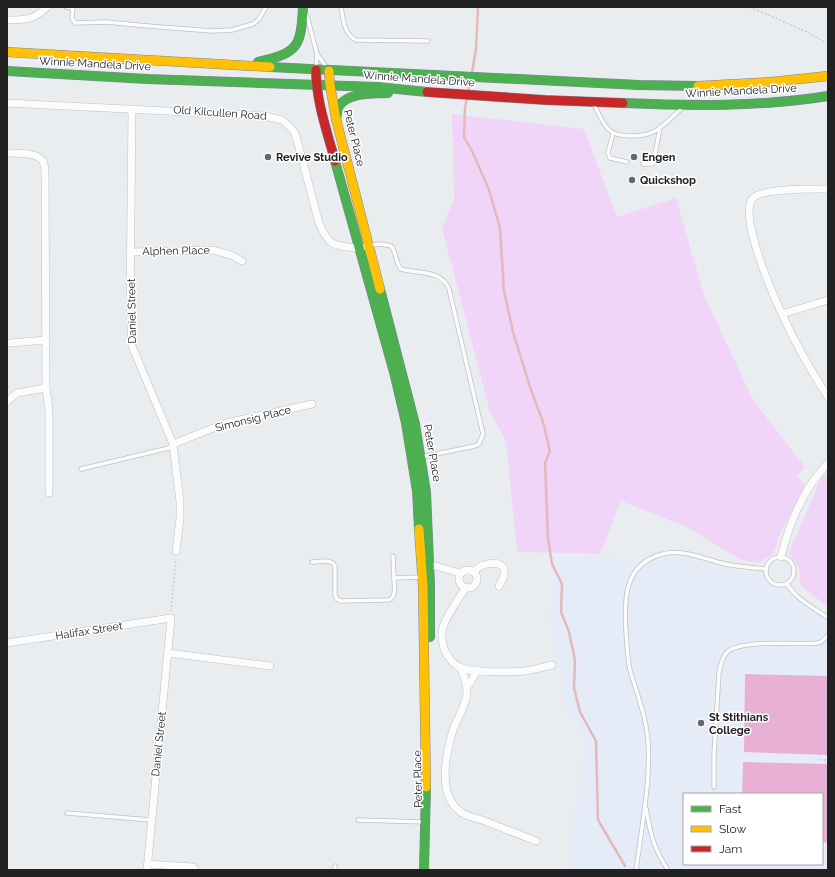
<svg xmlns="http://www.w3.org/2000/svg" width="835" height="877" font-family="Raleway,sans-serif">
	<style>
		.education { fill: #e6ebf8; fill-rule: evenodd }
		.park { fill: #f0d5f8 }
		.pitch { fill: #e9b0d6 }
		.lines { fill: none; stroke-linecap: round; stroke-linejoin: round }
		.stream { stroke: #e5b9bb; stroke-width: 2.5 }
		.lane-casing { stroke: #bfc0c1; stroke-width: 5 }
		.street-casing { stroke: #bfc0c1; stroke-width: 8 }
		.fast-casing { stroke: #80859b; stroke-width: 10 }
		.slow-casing { stroke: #80859b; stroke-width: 10 }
		.jam-casing { stroke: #80859b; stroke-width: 10 }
		.path { stroke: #c1d1cf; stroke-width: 1.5; stroke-dasharray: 2 2; stroke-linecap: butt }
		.lane { stroke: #fcfcfd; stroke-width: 3.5 }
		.street { stroke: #fcfcfd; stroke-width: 7 }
		.fast { stroke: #4caf50; stroke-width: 9 }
		.slow { stroke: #ffc107; stroke-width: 9 }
		.jam { stroke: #c62828; stroke-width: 9 }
		.poi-dot { fill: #676869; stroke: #fff; stroke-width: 1.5 }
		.labels { text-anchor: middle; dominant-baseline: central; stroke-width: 3; stroke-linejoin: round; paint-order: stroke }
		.street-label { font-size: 11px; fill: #212121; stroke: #fff }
		.poi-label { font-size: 11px; font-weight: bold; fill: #212121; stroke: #fff; text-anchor: start }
	</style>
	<rect width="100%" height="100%" fill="#eaedef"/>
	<path class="education" d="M553,556L660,560L683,557L724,569L755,574L760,576L770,585L783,591L828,623V870H571V833L585,739L565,708L550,619ZM684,794H822V864H684Z"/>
	<g class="park">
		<polygon points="452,114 584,129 617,217 676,198 704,295 753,400 805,467 797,476 805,485 781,532 773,554 758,563 741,560 687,527 621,501 600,554 517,552 506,441 490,412 442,228 454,199"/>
		<polygon points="828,472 828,607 801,586 799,567 789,553 820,480"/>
	</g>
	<g class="pitch">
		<polygon points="745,674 828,676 828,755 744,752"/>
		<polygon points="743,762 828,764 828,843 822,842 822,794 742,794"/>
	</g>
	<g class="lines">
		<g class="stream">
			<polyline points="472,73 476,49 478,9 477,7"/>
			<polyline points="468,93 470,80"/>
			<polyline points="467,97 465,108 464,137 473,153 489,190 500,228 504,291 513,332 530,387 543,422 550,451 545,463 548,538 552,564 562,584 561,612 569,632 575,660 574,688 580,712 596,741 598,820 625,866"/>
		</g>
		<defs>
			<g id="lane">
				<polyline points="66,7 73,8"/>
				<polyline points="73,7 72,18 75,23 106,22 148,26 212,31 232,30 253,24 259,19 266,7"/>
				<path d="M341,7C343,18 344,35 356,40L428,41"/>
				<polyline points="307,16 317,54 326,67"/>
				<polyline points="316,67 317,54"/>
				<path d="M594,105C598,112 602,122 608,129C618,139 644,137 655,131C665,125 673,116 681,109"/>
				<polyline points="613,133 608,153 610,158 627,162"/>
				<polyline points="643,164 653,164 660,128"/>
				<path d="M369,245L382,244L391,246C397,253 395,262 401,269C418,274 441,269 449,289L483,434L479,444L475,446L421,457"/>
				<polyline points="81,469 173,447"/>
				<polyline points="393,556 394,578"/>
				<circle cx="780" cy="571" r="14"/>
				<path d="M312,562C320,562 331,558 335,566V595L337,599L340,601L388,600C397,598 394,586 394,578L421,577"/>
				<path d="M787,584C796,599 814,608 828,618"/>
				<path d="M714,787V754L719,673C720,666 722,658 727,652C741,639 797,645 817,643L821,642L828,635"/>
				<path d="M646,808C650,833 654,849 668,870"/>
				<polyline points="67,813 151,820"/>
				<polyline points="358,820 424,822"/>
				<polyline points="335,870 335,866"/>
				<path d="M636,870C638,856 640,842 642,828C646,799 650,770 648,741C646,716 637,694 630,670C627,657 627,644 626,631C624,600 624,566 659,555C681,548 701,558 721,563C736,567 751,567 766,569"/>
			</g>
			<g id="street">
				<path d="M7,20C23,20 35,20 47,7"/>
				<path d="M7,103L265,116L282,120L293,130L296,136L319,223C329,247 335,246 359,248L363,247"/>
				<polyline points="132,109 130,309 132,346 173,444 180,502 180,518 176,551"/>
				<path d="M7,153C16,153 37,152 43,161C44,164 45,168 45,171L46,388L49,411V493"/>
				<path d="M828,189C812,189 763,188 753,198C738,215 773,295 782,314C795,343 811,371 828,397"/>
				<polyline points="132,252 213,250 231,255 242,261"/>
				<polyline points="782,314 828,300"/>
				<polyline points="10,343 46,340"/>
				<polyline points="7,402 12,397 17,393 46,388"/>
				<polyline points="173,444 226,423 312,404"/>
				<path d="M781,557C789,524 804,488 828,463"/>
				<polyline points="426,566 435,566 460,573"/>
				<circle cx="468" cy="579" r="9"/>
				<path d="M474,572C481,561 508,559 504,574C504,578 501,582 499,586"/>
				<path d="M466,587C459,599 447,614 443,627C441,634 442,644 445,651C448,657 452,663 459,667C471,673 510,672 525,671C534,670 543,667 552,665"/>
				<polyline points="7,643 171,618 147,870"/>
				<polyline points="168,653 270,666"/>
				<path d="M460,667C464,675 467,684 467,693C466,706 457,718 453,730C446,754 436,796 462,813C467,816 475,818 482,820C500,827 518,834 536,841"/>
				<polyline points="467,688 477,671"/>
				<polyline points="148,864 193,867 195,870"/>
			</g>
			<g id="fast">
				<path d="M258,62C298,53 301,47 303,7"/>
				<polyline points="270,67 639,85 698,86"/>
				<polyline points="7,71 147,79 377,87 427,92"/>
				<path d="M623,103C691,106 760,107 828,96"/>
				<path d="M336,119C337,115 337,110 339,106C349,92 373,94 388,93"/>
				<polyline points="335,161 395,376 406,423 417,491 419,529"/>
				<polyline points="380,289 415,424 426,492 430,585 430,637"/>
				<polyline points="424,870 426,787"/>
			</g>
			<g id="slow">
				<polyline points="7,52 270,67"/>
				<polyline points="329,71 330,85 336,119 380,289"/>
				<polyline points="698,86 771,82 828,76"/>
				<polyline points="419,529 423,587 426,787"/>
			</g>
			<g id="jam">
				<path d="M316,70C316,101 327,131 335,161"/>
				<polyline points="427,92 545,100 623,103"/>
			</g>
		</defs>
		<use href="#lane" class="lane-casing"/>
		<use href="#street" class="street-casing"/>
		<use href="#fast" class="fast-casing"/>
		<use href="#slow" class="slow-casing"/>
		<use href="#jam" class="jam-casing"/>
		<g class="path">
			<polyline points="750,7 807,32 828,44"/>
			<polyline points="171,611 176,559"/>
			<polyline points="820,760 828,760"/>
		</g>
		<use href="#lane" class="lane"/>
		<use href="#street" class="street"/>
		<use href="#fast" class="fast"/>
		<use href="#slow" class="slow"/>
		<use href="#jam" class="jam"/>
	</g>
	<g class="poi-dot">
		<circle cx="268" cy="157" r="4"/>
		<circle cx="634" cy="157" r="4"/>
		<circle cx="632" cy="180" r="4"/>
		<circle cx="701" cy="723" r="4"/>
	</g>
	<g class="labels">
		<g class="street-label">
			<text transform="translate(95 64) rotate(3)">Winnie Mandela Drive</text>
			<text transform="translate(419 79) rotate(4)">Winnie Mandela Drive</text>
			<text transform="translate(741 91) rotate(-3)">Winnie Mandela Drive</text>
			<text transform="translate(220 113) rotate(4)">Old Kilcullen Road</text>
			<text transform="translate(354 138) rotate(76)">Peter Place</text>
			<text transform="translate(176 251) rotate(-1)">Alphen Place</text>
			<text transform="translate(132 311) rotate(-91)">Daniel Street</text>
			<text transform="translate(253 419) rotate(-14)">Simonsig Place</text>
			<text transform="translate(432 453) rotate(80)">Peter Place</text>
			<text transform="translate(89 631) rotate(-9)">Halifax Street</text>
			<text transform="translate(159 744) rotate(-84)">Daniel Street</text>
			<text transform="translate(418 779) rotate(-91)">Peter Place</text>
		</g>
		<g class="poi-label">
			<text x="276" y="157">Revive Studio</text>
			<text x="642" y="157">Engen</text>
			<text x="640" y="180">Quickshop</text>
			<text x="709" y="717">St Stithians<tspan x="709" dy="13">College</tspan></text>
		</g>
	</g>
	<rect width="835" height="877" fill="none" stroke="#212121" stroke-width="16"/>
	<rect x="683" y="793" width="140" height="72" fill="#ffffff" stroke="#a6a6a6"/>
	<rect x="691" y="806" width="20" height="6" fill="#4caf50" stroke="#a6a6a6"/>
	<text x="719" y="813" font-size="12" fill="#212121">Fast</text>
	<rect x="691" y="826" width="20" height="6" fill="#ffc107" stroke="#a6a6a6"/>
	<text x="719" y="833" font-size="12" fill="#212121">Slow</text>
	<rect x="691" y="846" width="20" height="6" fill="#c62828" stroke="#a6a6a6"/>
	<text x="719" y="853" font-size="12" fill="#212121">Jam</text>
</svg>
